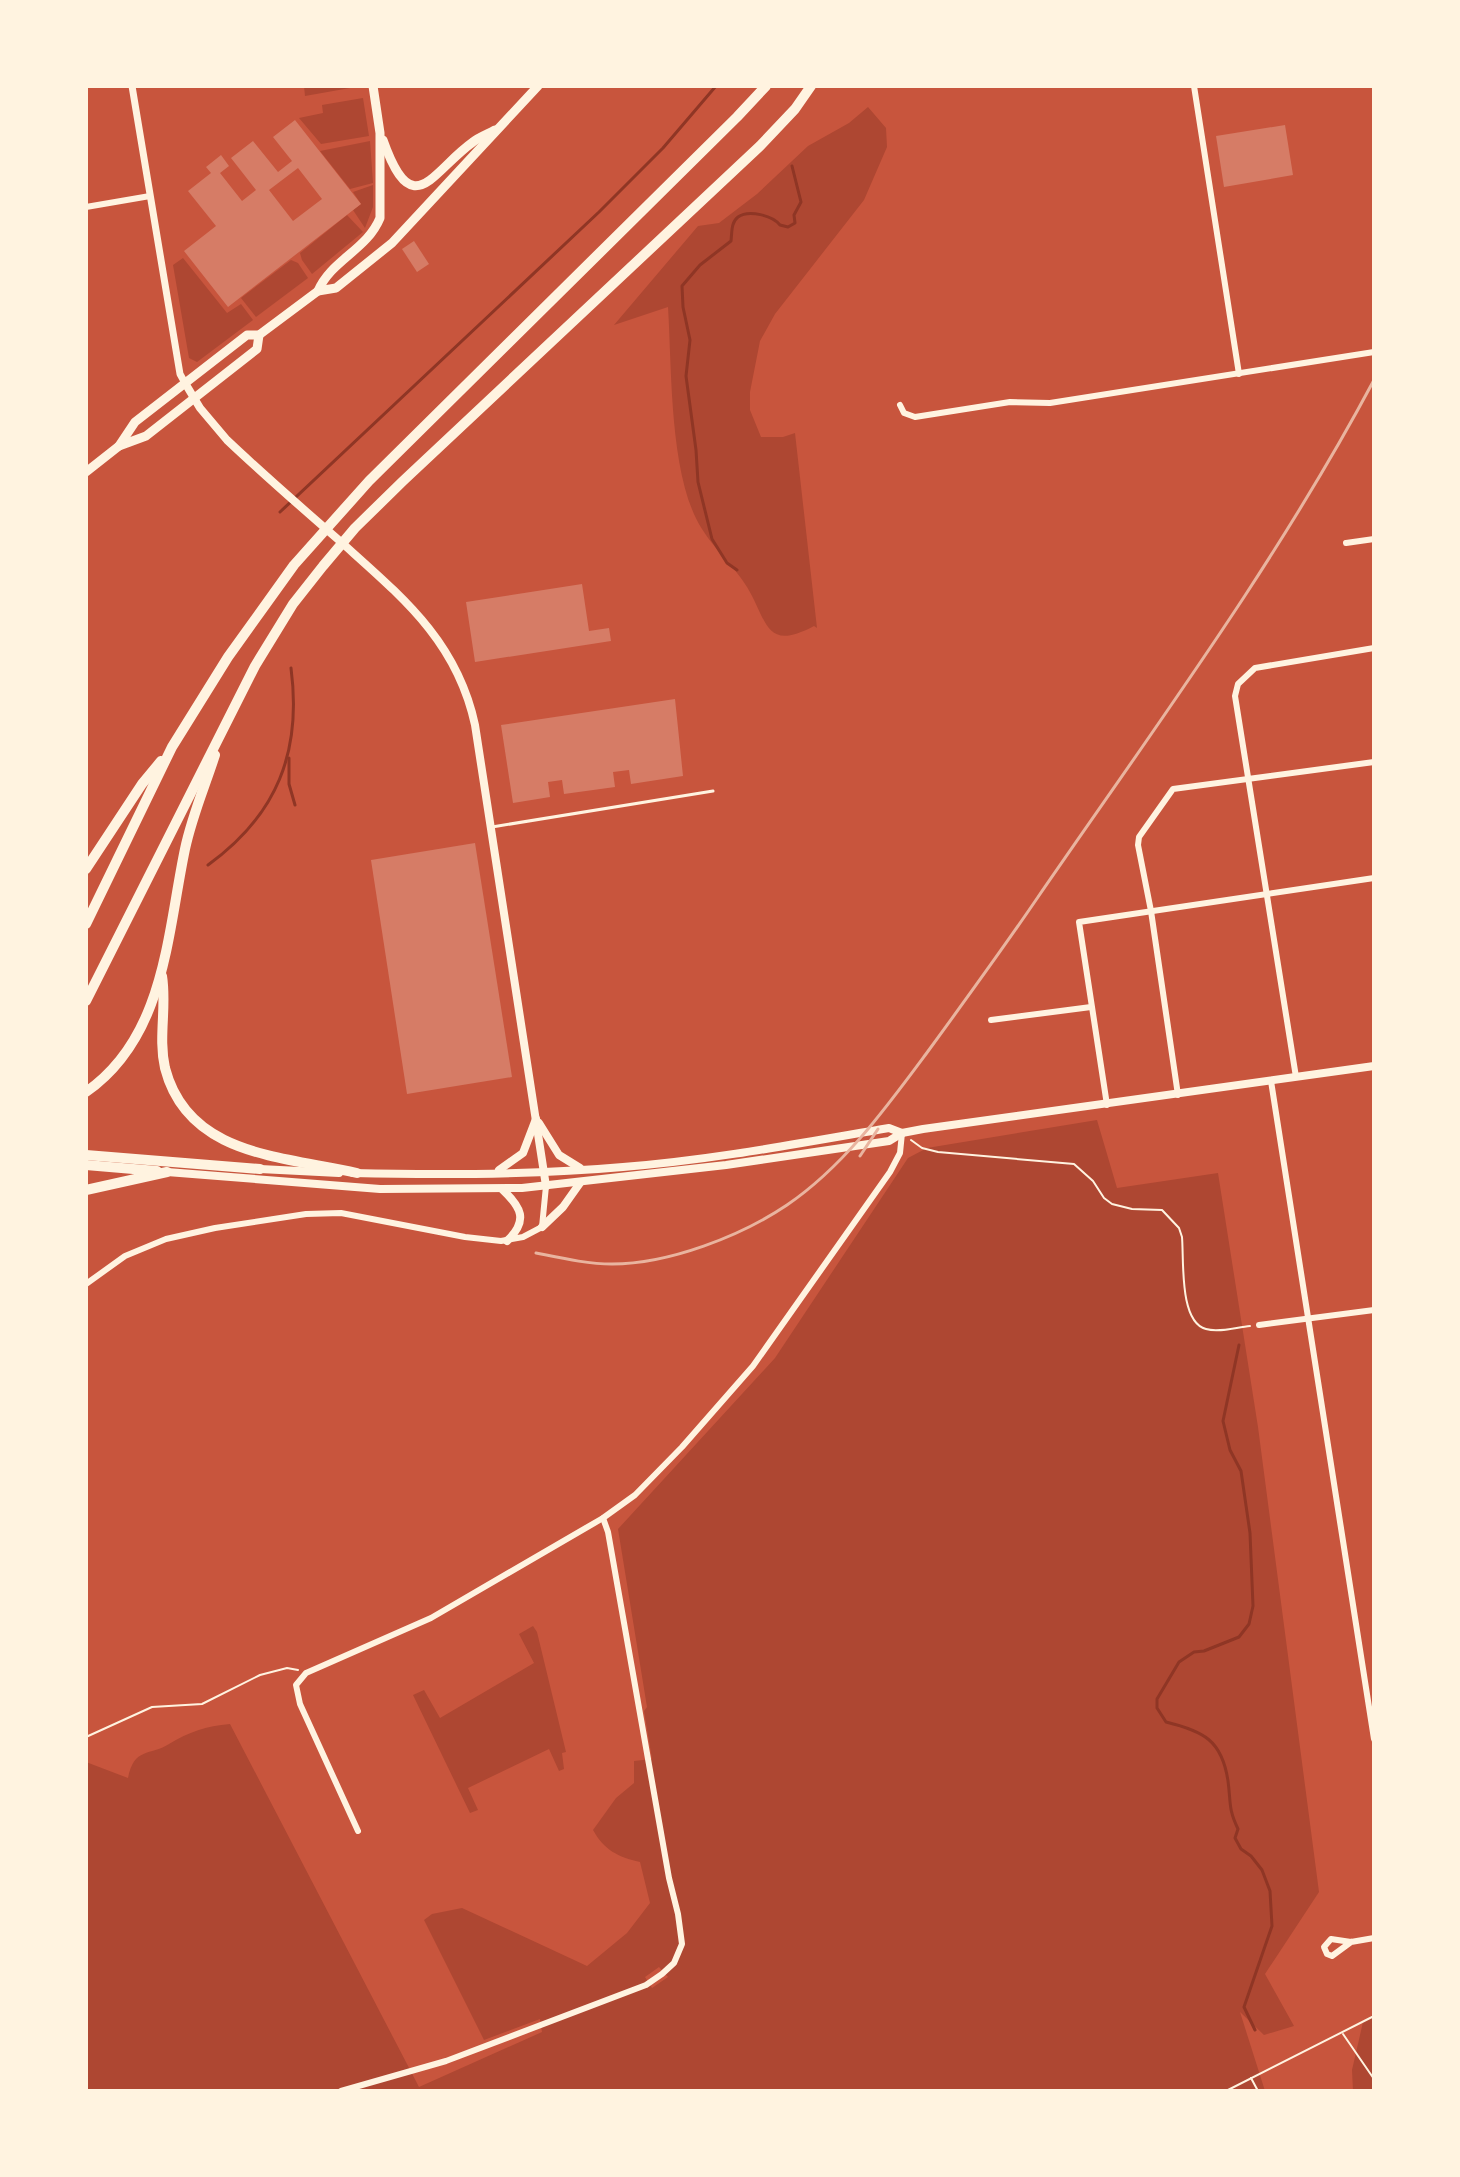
<svg xmlns="http://www.w3.org/2000/svg" width="1460" height="2177" font-family="'DM Sans',sans-serif">
	<style>
		.green { fill: #ae4732; fill-rule: evenodd }
		.lines { fill: none; stroke-linecap: round; stroke-linejoin: round }
		.stream { stroke: #8f3625; stroke-width: 3 }
		.building { fill: #d67c66; fill-rule: evenodd }
		.path { stroke: #fff3e0; stroke-width: 2 }
		.service { stroke: #fff3e0; stroke-width: 3 }
		.minor { stroke: #fff3e0; stroke-width: 6 }
		.tertiary { stroke: #fff3e0; stroke-width: 7 }
		.secondary { stroke: #fff3e0; stroke-width: 8 }
		.primary { stroke: #fff3e0; stroke-width: 9 }
		.motorway { stroke: #fff3e0; stroke-width: 10 }
		.rail { stroke: #e9b49f; stroke-width: 3 }
	</style>
	<rect width="100%" height="100%" fill="#c8553d"/>
	<g class="green">
		<polygon points="304,86 350,86 350,88 305,96"/>
		<polygon points="363,98 369,136 321,144 299,118 323,113 322,105"/>
		<path d="M868,107L886,128L887,147L864,200L775,314L760,341L750,392V410L761,437H783L795,433L817,628L814,626C765,652 768,622 747,587C734,566 715,550 702,529C669,478 672,369 668,307L614,325L698,226L719,223L757,194L808,146L849,123Z"/>
		<polygon points="370,141 373,183 350,189 320,151"/>
		<polygon points="373,185 373,207 365,228 353,210 361,204 353,192"/>
		<polygon points="347,215 363,232 312,274 302,260 300,253"/>
		<polygon points="183,258 227,313 241,304 253,320 197,362 189,358 173,265"/>
		<polygon points="291,260 298,263 308,278 256,317 241,298"/>
		<path d="M1097,1120L1117,1188L1218,1173L1258,1427L1319,1892L1265,1974L1294,2026L1264,2035L1240,2012L1265,2091H86V1762L128,1778C134,1747 150,1756 169,1744C189,1732 206,1726 230,1724L419,2087L542,2032L540,2019L484,2040L424,1920L432,1914L462,1908L587,1966L627,1933L650,1903L640,1862C618,1857 604,1850 593,1830L616,1798L634,1783V1761L652,1759L644,1711L647,1707L618,1529L775,1358L908,1158L927,1148ZM659,1967L668,1977L652,1988L645,1977Z"/>
		<polygon points="533,1626 537,1632 566,1752 562,1753 564,1769 559,1771 549,1749 468,1788 478,1810 470,1813 413,1695 424,1690 440,1718 534,1663 519,1634"/>
		<polygon points="1374,2014 1374,2091 1353,2091 1352,2070 1363,2022"/>
	</g>
	<g class="lines">
		<g class="stream">
			<polyline points="280,512 599,212 663,148 716,86"/>
			<path d="M737,570L727,563L712,539L698,482L696,450L686,376L690,340L683,307L682,286L700,265L731,241C732,233 731,222 738,217C749,209 773,216 780,225L788,227L795,223L794,215L801,202L792,166"/>
			<polyline points="289,758 289,784 295,805"/>
			<path d="M208,865C277,815 302,752 291,668"/>
			<path d="M1239,1345L1223,1421L1230,1450L1241,1471L1250,1533L1253,1606L1249,1624L1239,1637L1204,1651L1194,1652L1179,1662L1157,1699V1708L1166,1722C1203,1731 1222,1740 1228,1781C1231,1803 1228,1808 1238,1829L1235,1838L1241,1849L1251,1856L1262,1870L1270,1891L1272,1926L1244,2007L1255,2030"/>
		</g>
	</g>
	<g class="building">
		<path d="M295,120L361,204L228,307L184,251L216,226L188,191L211,173L206,167L221,155L229,166L220,173L242,201L256,190L231,158L253,141L278,172L292,161L273,137ZM298,168L322,199L293,221L269,190Z"/>
		<polygon points="1285,125 1293,175 1224,187 1216,136"/>
		<polygon points="414,241 429,264 417,272 402,249"/>
		<polygon points="582,584 589,631 609,628 611,641 475,662 466,602"/>
		<polygon points="675,699 683,776 631,784 629,770 613,772 615,787 564,794 562,780 548,782 550,797 513,803 501,725"/>
		<polygon points="475,843 512,1077 407,1094 371,860"/>
	</g>
	<g class="lines">
		<g class="path">
			<path d="M911,1140L922,1148L938,1152L1074,1164L1093,1181L1104,1198L1112,1204L1132,1209L1162,1210L1179,1228L1182,1237C1184,1260 1179,1322 1206,1329C1219,1333 1237,1327 1250,1326"/>
			<polyline points="86,1737 152,1707 202,1704 260,1675 287,1668 298,1670"/>
			<polyline points="1343,2034 1374,2079"/>
			<polyline points="1251,2078 1258,2091"/>
			<polyline points="1226,2091 1374,2016"/>
		</g>
		<polyline class="service" points="492,827 713,791"/>
		<g class="minor">
			<polyline points="1194,86 1239,374"/>
			<polyline points="86,207 150,196"/>
			<polyline points="900,405 904,413 915,417 1010,402 1050,403 1374,352"/>
			<polyline points="1346,543 1374,539"/>
			<polyline points="991,1020 1091,1007"/>
			<polyline points="1296,1077 1235,696 1238,684 1255,668 1374,648"/>
			<polyline points="1271,1081 1374,1739"/>
			<polyline points="1178,1095 1151,911 1138,845 1139,837 1173,789 1374,762"/>
			<polyline points="1107,1105 1079,922 1374,878"/>
			<polyline points="86,1284 125,1256 166,1239 215,1228 306,1214 341,1213 465,1237 501,1241 523,1237 542,1227 546,1186"/>
			<polyline points="1259,1325 1374,1310"/>
			<polyline points="358,1831 300,1704 296,1685 306,1673 431,1618 603,1518 635,1495 682,1447 753,1366 890,1172 900,1153 902,1133"/>
			<polyline points="1351,1942 1332,1956 1327,1954 1324,1947 1331,1939 1351,1942 1374,1938"/>
			<polyline points="341,2091 446,2061 646,1985 662,1974 674,1963 682,1944 678,1914 669,1878 608,1532 603,1518"/>
		</g>
		<polyline class="tertiary" points="132,86 180,374 185,383"/>
		<g class="secondary">
			<path d="M185,383L200,408L227,440C264,475 303,509 341,542C402,597 457,641 475,725L546,1186"/>
			<polyline points="539,1123 559,1155 580,1168"/>
			<polyline points="260,1169 339,1173"/>
			<polyline points="499,1170 523,1153 536,1119"/>
			<polyline points="167,1172 380,1189 522,1188 726,1165 889,1141 902,1133 923,1129 1374,1066"/>
			<path d="M353,1173C442,1175 534,1175 623,1167C712,1160 801,1143 889,1128L902,1133"/>
			<path d="M502,1189C521,1207 529,1220 507,1241"/>
			<polyline points="542,1227 563,1207 580,1183"/>
		</g>
		<g class="primary">
			<path d="M383,140C413,225 432,171 473,142C479,137 488,134 495,130"/>
			<path d="M318,291C331,260 367,250 380,218V133L373,86"/>
			<polyline points="119,446 146,436 257,349 259,335"/>
			<polyline points="86,472 119,446 135,422 247,335 259,335 318,291 336,288 392,243 538,86"/>
		</g>
		<g class="motorway">
			<polyline points="86,869 142,784 161,761"/>
			<polyline points="86,924 172,747 228,657 294,565 369,481 737,117 766,86"/>
			<path d="M162,976C167,1007 158,1037 165,1068C188,1157 284,1156 357,1173"/>
			<polyline points="86,1001 255,666 293,604 323,566 355,528 403,481 760,146 795,109 811,86"/>
			<path d="M86,1092C165,1037 167,935 185,849C192,816 205,786 215,755"/>
			<polyline points="86,1155 260,1169"/>
			<polyline points="86,1165 157,1171"/>
			<polyline points="86,1190 167,1172"/>
		</g>
		<g class="rail">
			<polyline points="860,1156 878,1129"/>
			<path d="M536,1253C561,1258 587,1264 612,1264C669,1264 741,1236 787,1205C843,1167 886,1108 926,1054C964,1002 1002,950 1038,897C1155,727 1277,562 1374,380"/>
		</g>
	</g>
	<rect width="1460" height="2177" fill="none" stroke="#fff3e0" stroke-width="176"/>
</svg>
